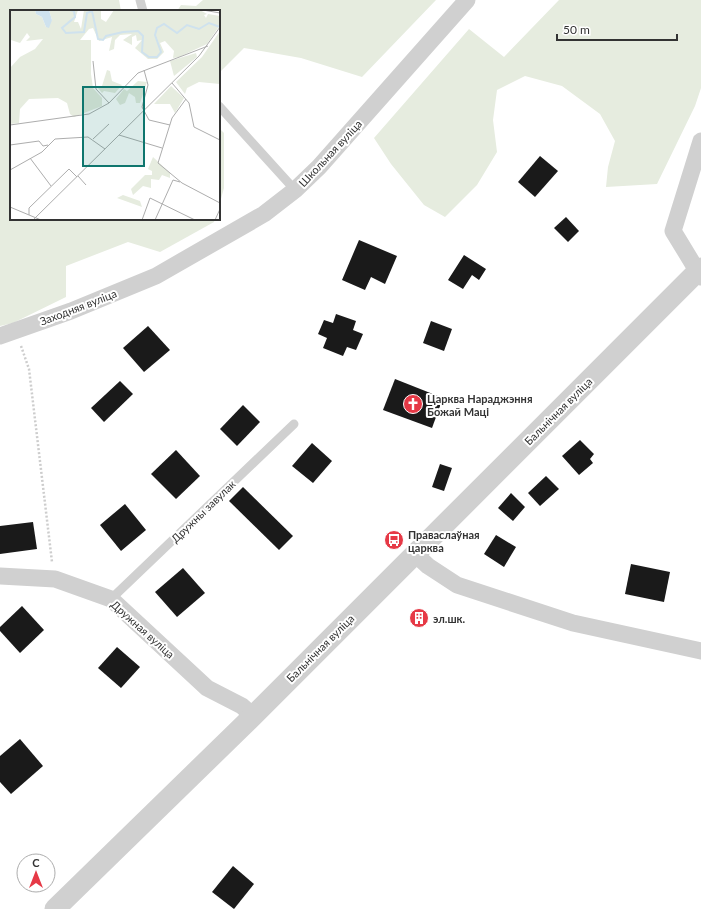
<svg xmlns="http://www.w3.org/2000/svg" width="701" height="909" font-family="Lato,sans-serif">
	<rect width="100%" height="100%" fill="#fff"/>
	<g fill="#e6ecdf">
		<polygon points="0,0 119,0 121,11 11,11 11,219 215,219 214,222 160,252 128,242 66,266 66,297 13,323 0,326"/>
		<polygon points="203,0 436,0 362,77 301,58 244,48 219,73 219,11 177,11 181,5 196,6"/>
		<polygon points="559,0 701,0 701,88 695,106 657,184 606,187 608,167 615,141 600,114 562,86 525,76 497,90 493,120 497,152 477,185 445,217 424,205 391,164 374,138 469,29 504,57"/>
		<polygon points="219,128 224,133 224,188 219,206"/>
	</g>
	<g fill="#1a1a1a">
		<polygon points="540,156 558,171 535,197 518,182"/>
		<polygon points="566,217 579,231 568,242 554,228"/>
		<polygon points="359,240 397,256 385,284 371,277 365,290 342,280"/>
		<polygon points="464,255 486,269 479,280 472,275 463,289 448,280"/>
		<polygon points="336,314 356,321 353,330 363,334 356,350 347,347 343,356 323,348 327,338 318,334 324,320 333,323"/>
		<polygon points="431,321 452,329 444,351 423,343"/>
		<polygon points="148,326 170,350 144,372 123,348"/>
		<polygon points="395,379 443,398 432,428 383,410"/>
		<polygon points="120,381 133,394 104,422 91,408"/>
		<polygon points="243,405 260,422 237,446 220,429"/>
		<polygon points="580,440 594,454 590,459 593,463 579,475 562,456"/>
		<polygon points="312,443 332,461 313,483 292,466"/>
		<polygon points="176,450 200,476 176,499 151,474"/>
		<polygon points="440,464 452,468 444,491 432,487"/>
		<polygon points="546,476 559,489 540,506 528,493"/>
		<polygon points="243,487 293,536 279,550 229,501"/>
		<polygon points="511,493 525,507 513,521 498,508"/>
		<polygon points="125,504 146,530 121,551 100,525"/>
		<polygon points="33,522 37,549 0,554 0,526"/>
		<polygon points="496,535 516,547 504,567 484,554"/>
		<polygon points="631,564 670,572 664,602 625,594"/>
		<polygon points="183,568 205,593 177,617 155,592"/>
		<polygon points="22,606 44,630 20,653 0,631 0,627"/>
		<polygon points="117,647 140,667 121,688 98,668"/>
		<polygon points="20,739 43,766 11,794 0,782 0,756"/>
		<polygon points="233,866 254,884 234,909 212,892"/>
	</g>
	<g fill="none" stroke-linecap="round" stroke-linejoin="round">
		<polyline stroke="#cdcdcd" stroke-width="2.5" stroke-dasharray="2 2" stroke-linecap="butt" points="21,346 29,369 52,562"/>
		<g stroke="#d0d0d0" stroke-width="9">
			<polyline points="140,0 143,11"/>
			<polyline points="219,106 295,190"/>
			<polyline points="111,599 294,424"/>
		</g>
		<g stroke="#d0d0d0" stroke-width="17">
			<polyline points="701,141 673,231 701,277"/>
			<polyline points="0,336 71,311 156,276 264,214 295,190 319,167 467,0"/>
			<polyline points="414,553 428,566 457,585 573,623 701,651"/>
			<polyline points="0,576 55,579 111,599 207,688 242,706 253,716"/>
		</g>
		<polyline stroke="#d0d0d0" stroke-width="21" points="55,909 253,716 701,268"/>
	</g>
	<defs>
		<symbol id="church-disc" viewBox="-11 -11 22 22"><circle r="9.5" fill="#e63946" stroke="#fff"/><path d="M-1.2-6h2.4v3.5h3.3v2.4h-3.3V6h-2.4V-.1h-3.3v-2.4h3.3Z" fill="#fff"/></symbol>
		<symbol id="bus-disc" viewBox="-11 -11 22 22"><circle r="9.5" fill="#e63946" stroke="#fff"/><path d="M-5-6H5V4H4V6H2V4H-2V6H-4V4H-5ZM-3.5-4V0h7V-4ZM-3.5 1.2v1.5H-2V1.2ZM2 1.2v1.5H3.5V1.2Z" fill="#fff"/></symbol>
		<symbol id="building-disc" viewBox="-11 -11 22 22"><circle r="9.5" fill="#e63946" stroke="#fff"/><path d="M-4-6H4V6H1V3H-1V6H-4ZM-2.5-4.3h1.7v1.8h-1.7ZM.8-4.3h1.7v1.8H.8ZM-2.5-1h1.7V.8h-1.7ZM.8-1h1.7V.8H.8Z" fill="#fff"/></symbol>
	</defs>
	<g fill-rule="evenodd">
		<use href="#church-disc" x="402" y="393" width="22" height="22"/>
		<use href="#bus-disc" x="383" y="529" width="22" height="22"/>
		<use href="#building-disc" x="408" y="607" width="22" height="22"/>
	</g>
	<g text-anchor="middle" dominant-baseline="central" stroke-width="4" stroke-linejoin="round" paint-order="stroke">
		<g font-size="11" fill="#333" stroke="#fff">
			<text transform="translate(330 153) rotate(-47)">Школьная вуліца</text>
			<text transform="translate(78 307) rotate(-21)">Заходняя вуліца</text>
			<text transform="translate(558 411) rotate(-45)">Бальнічная вуліца</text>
			<text transform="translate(203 511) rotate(-44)">Дружны завулак</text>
			<text transform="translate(143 629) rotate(42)">Дружная вуліца</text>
			<text transform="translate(320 648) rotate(-45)">Бальнічная вуліца</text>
		</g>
		<g font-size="11" font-weight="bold" fill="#333" stroke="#fff" text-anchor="start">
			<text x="427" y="398">Царква Нараджэння<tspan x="427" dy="13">Божай Маці</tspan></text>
			<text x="408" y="534">Праваслаўная<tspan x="408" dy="13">царква</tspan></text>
			<text x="433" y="618">эл.шк.</text>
		</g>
	</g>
	<g transform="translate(10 10)">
		<rect width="210" height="210" fill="#fff"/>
		<path d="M0 0H25L26 4 32 7 36 17 42 10 39 0H68L64 12H68L71 19 74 0H91V9L96 12 104 0H190L197 4 194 5 196 8 198 4 210 6V15L197 34 169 47 163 48 164 41 155 31 150 33 154 42 147 49H138L125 38 132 30 127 31 126 25 122 27V35L113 30 122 24 110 25 105 30 104 39 99 41 102 27 89 31 83 18 79 19 70 30H81V64L83 78 92 88V96L64 107 60 104 57 93 48 88 19 89 10 99 9 113 0 114V58L10 47 25 39 33 29 16 31 20 27 17 23 10 33 1 30ZM210 21V74L189 72 177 78 175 84 166 72 192 47ZM186 43 187 47 164 66 160 51ZM97 60 100 61 102 71 112 75 105 83 94 81 92 83 88 78 92 76ZM128 71 137 72 130 93H126L125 87 119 83 115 93 110 95 106 89 114 79 117 81ZM161 76 174 88 165 103 160 94H144ZM143 147 160 163V168L152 165 149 170 141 169V178L133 176 123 185 121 179 135 165H142V161L138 159ZM113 185 130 191 132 197 107 188Z" fill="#e6ecdf"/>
		<path d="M25 0H39L42 10 39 18 36 17 32 7 26 4Z" fill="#cfe2ee"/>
		<path fill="none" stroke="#cfe2ee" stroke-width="2" d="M60 0 64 1 65 7 52 18 56 23 74 22 77 3 82 1 88 29 93 30 96 26 113 22 128 21 133 26 132 42 139 47H147L151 42 145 25 147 18 154 14 167 23 177 15 189 19 199 13 210 17"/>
		<path fill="none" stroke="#adadad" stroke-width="1" d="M193 0 210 3M83 51 86 79 99 93M134 60 138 75 132 97 139 110 160 115M162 73 179 93 184 117 210 130M176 89 162 108 148 153 172 173 210 193M0 115 79 104 99 93 128 63 198 36M109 125 152 138M83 129 99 114M0 135 29 131 33 136 38 135M20 148 41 176M0 160 32 142 45 129 78 127 95 139M68 166 76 175M0 197 31 210M19 205V198L59 159 67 167M23 210 189 46 210 17M132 210 140 188 185 210M145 210 163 170 170 172M205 210 210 199"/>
		<path fill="#0f766e" fill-opacity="0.15" stroke="#0f766e" stroke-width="2" d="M73 77H134V156H73Z"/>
		<rect width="210" height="210" fill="none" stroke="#333" stroke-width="2"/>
	</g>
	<g transform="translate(36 873)"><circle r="19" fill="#ffffff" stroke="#adadad"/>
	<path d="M0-3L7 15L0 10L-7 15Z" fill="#e63946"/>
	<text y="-6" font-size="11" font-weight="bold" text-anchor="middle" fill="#333333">С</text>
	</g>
	<path d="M557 34v6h120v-6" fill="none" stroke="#333333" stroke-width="2"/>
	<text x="563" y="34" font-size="12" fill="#333333" stroke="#ffffff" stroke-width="3" paint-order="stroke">50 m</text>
</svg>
